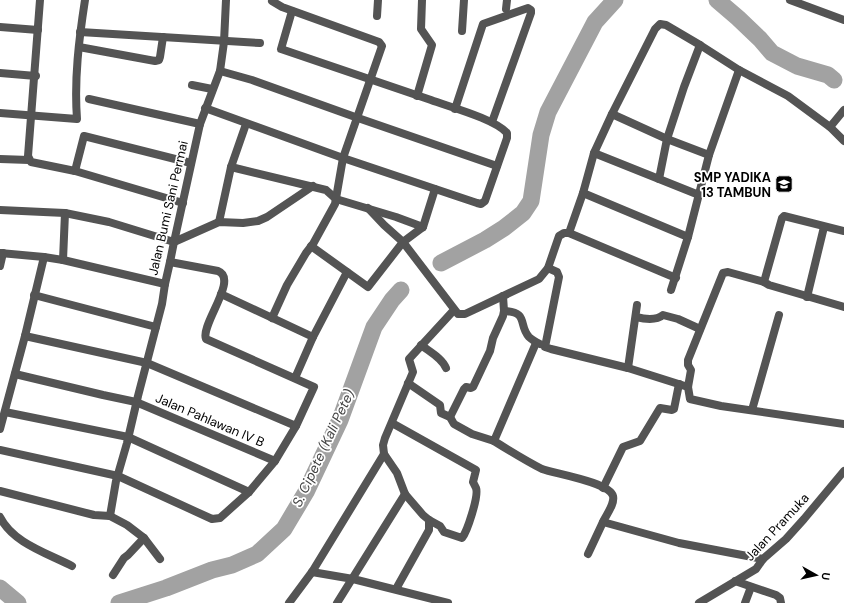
<svg xmlns="http://www.w3.org/2000/svg" width="844" height="603" font-family="'DM Sans',sans-serif">
	<rect width="100%" height="100%" fill="#fff"/>
	<g fill="none" stroke-linecap="round" stroke-linejoin="round">
		<g stroke="#a2a2a2" stroke-width="17">
			<polyline points="717,0 738,18 760,39 772,53 797,66 828,75 834,80"/>
			<polyline points="441,263 485,240 504,228 523,213 531,201 541,135 548,112 595,22 615,0"/>
			<polyline points="0,588 18,603"/>
			<polyline points="119,603 166,588 212,570 232,565 257,554 284,529 306,492 340,420 374,327 392,300 401,290"/>
		</g>
		<g stroke="#545454" stroke-width="8">
			<polyline points="40,0 28,156 31,162 75,171 183,203"/>
			<polyline points="790,0 844,20"/>
			<polyline points="506,9 507,0"/>
			<polyline points="377,16 378,0"/>
			<polyline points="0,27 38,30"/>
			<polyline points="462,31 464,0"/>
			<polyline points="80,32 260,43"/>
			<polyline points="79,47 155,61 159,60 160,57 163,37"/>
			<polyline points="220,71 252,80 358,118 497,166"/>
			<polyline points="0,73 36,76"/>
			<polyline points="192,85 212,89"/>
			<polyline points="417,96 432,45 421,29 422,0"/>
			<polyline points="89,99 200,124"/>
			<path d="M205 108 343 158 477 203 481 204 485 201 507 138V133C495 119 450 107 431 100 381 83 331 66 281 49L292 11"/>
			<polyline points="455,109 483,24 528,8 531,10 531,13 492,122"/>
			<path d="M0 113 77 119C74 79 79 39 85 0"/>
			<polyline points="612,114 667,139 709,155"/>
			<polyline points="830,127 844,110"/>
			<polyline points="594,153 699,195"/>
			<polyline points="0,159 29,160"/>
			<polyline points="231,167 326,190 336,199 396,217 423,227"/>
			<polyline points="75,171 84,136 191,163"/>
			<polyline points="659,179 667,139 684,87 700,45"/>
			<polyline points="583,193 688,237"/>
			<polyline points="368,208 384,225 403,242 458,314 465,314 539,279 548,268 559,236 564,233 569,233 676,278"/>
			<polyline points="0,210 65,213 109,222 174,242 219,222 243,223 258,221 267,217 313,186"/>
			<polyline points="219,222 231,167 246,124"/>
			<polyline points="844,231 784,216 782,218 764,282 769,285 844,307"/>
			<polyline points="569,233 583,193 594,153 612,114 655,29 660,24 666,25 700,45 739,70 788,96 830,127 844,141"/>
			<polyline points="311,246 368,287 403,242 423,227 435,189"/>
			<polyline points="0,253 44,257 63,260 165,284"/>
			<polyline points="63,260 65,213"/>
			<polyline points="0,266 3,253"/>
			<polyline points="548,268 557,272 559,277 545,347 551,349 628,368 688,387"/>
			<polyline points="764,282 728,272 723,273 688,360 688,365 691,370 688,387 690,399 721,406 844,424"/>
			<polyline points="671,290 688,237 709,155 739,70"/>
			<polyline points="221,294 313,337"/>
			<polyline points="34,295 156,327"/>
			<polyline points="807,297 824,227"/>
			<path d="M504 311C529 312 518 325 529 337 532 340 536 342 540 344"/>
			<path d="M636 317C644 319 656 321 663 315L678 319 700 329"/>
			<polyline points="272,318 287,285 306,253 313,244 335,204 343,158 382,46 379,42 282,7 272,1"/>
			<polyline points="25,336 147,363 296,426"/>
			<path d="M421 345C430 352 442 358 446 368"/>
			<polyline points="628,368 637,305"/>
			<polyline points="15,374 103,395 136,402 275,461"/>
			<polyline points="295,378 313,337 347,272"/>
			<polyline points="408,383 440,405 441,413 450,417 454,424 472,434 494,441 536,343"/>
			<polyline points="752,410 779,315"/>
			<polyline points="5,412 128,437 249,492"/>
			<polyline points="450,417 464,389 466,387 471,388 473,387 490,351 493,338 503,316 504,311 503,296"/>
			<path d="M392 423 476 470 473 482C474 484 475 486 476 488 479 496 467 532 462 538L444 532 440 526 429 520 423 515 405 494 397 473 384 454 383 445 385 438 413 372 409 359 454 310"/>
			<polyline points="0,429 25,336 44,257"/>
			<path d="M494 441C510 451 526 461 542 469 556 474 609 482 613 496 615 504 606 515 603 522L679 543 763 559"/>
			<path d="M0 450 118 476 212 519 220 518 249 492 275 461 296 426 314 387 206 339C200 325 239 279 218 271L170 262"/>
			<polyline points="603,488 623,447 640,441 660,408 672,410 674,409 679,384"/>
			<polyline points="0,491 94,515 110,516 127,525 144,538 160,559"/>
			<polyline points="110,516 116,481 127,443 138,396 162,304 165,284 170,262 174,242 200,124 220,71 224,42 226,0"/>
			<path d="M0 517C13 543 47 553 72 566"/>
			<polyline points="588,554 603,522"/>
			<polyline points="312,572 353,579 448,603"/>
			<polyline points="113,575 124,558 128,555 144,538"/>
			<polyline points="735,581 776,595 780,598 781,603"/>
			<polyline points="396,589 429,530 429,520"/>
			<polyline points="289,603 312,572 384,454"/>
			<polyline points="337,603 405,494"/>
			<polyline points="699,603 756,569 763,559 786,539 804,519 844,471"/>
			<polyline points="745,603 751,587"/>
		</g>
	</g>
	<defs>
		<symbol id="school-square" viewBox="-11 -11 22 22"><rect x="-9" y="-9" width="18" height="18" rx="4" fill="#000" stroke="#fff"/><path d="M0-5L7-2L0 1L-7-2ZM-4 1L0 2.5L4 1V4Q0 6-4 4Z" fill="#fff"/></symbol>
	</defs>
	<g fill-rule="evenodd">
		<use href="#school-square" x="774" y="174" width="20" height="20"/>
	</g>
	<g text-anchor="middle" dominant-baseline="central" stroke-width="3.5" stroke-linejoin="round" paint-order="stroke">
		<g font-size="13" font-weight="bold" fill="#000" stroke="#fff" text-anchor="end">
			<text x="771" y="177">SMP YADIKA<tspan x="771" dy="15">13 TAMBUN</tspan></text>
		</g>
		<g font-size="13" fill="#000" stroke="#fff">
			<text transform="translate(168 208) rotate(-77)">Jalan Bumi Sani Permai</text>
			<text transform="translate(210 420) rotate(23)">Jalan Pahlawan IV B</text>
			<text transform="translate(777 527) rotate(-47)">Jalan Pramuka</text>
		</g>
		<g font-size="14" font-style="italic" fill="#434343" stroke="#fff">
			<text transform="translate(323 448) rotate(-65)">S. Cipete (Kali Pete)</text>
		</g>
	</g>
	<g transform="translate(816 575) rotate(98)" stroke="#ffffff" stroke-width="3" paint-order="stroke">
	<path d="M0-3L7 15L0 10L-7 15Z" fill="#000000"/>
	<text y="-6" font-size="11" font-weight="bold" text-anchor="middle" fill="#000000">U</text>
	</g>
</svg>
